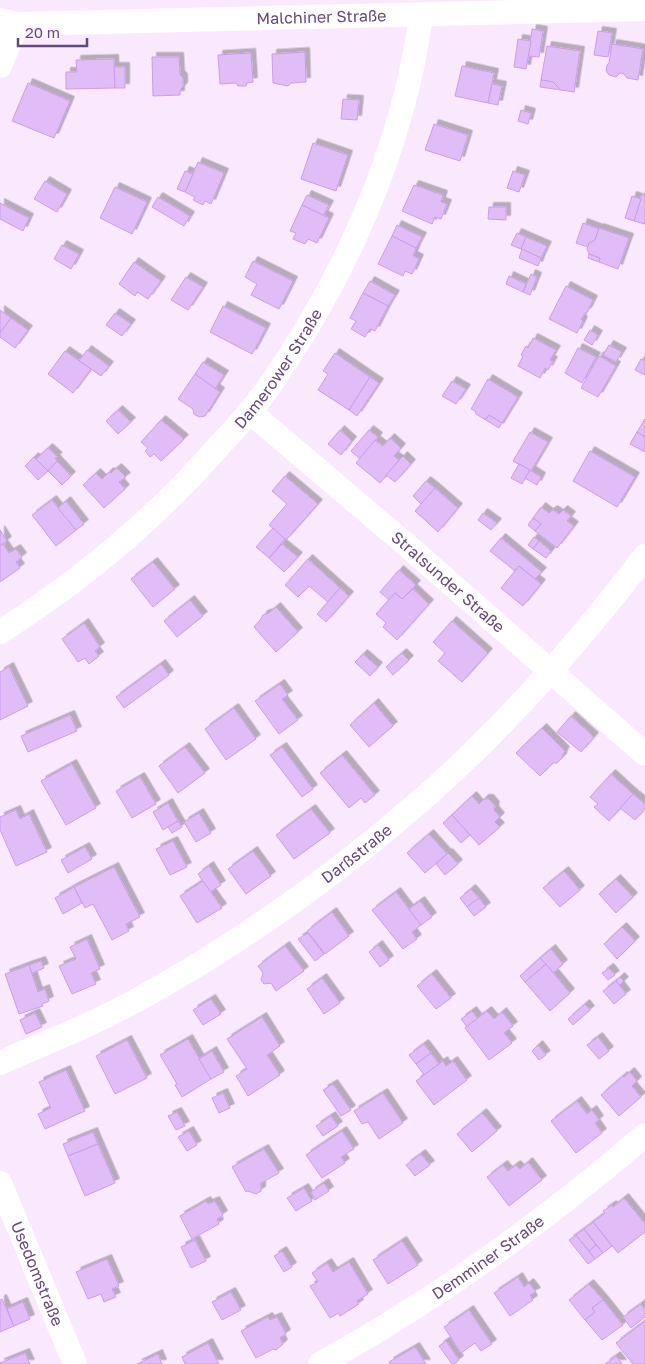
<svg xmlns="http://www.w3.org/2000/svg" width="645" height="1364" font-family="'Golos Text',sans-serif">
	<defs>
		<filter id="shadow"><feDropShadow dx="4.5" dy="-4.5" stdDeviation="0" flood-color="#0004"/></filter>
	</defs>
	<rect width="100%" height="100%" fill="#fae9fe"/>
	<g fill="#e0bdf7" stroke="#ca9ceb" filter="url(#shadow)">
		<polygon points="532,29 543,31 539,57 528,56"/>
		<polygon points="598,31 612,33 608,57 594,55"/>
		<polygon points="518,39 531,41 526,69 514,67"/>
		<polygon points="612,44 643,49 638,80 627,78 624,74 620,73 616,77 609,75 606,71 607,65 609,63"/>
		<polygon points="547,46 580,51 574,92 561,90 553,82 541,80"/>
		<polygon points="305,52 306,82 291,83 288,86 273,83 272,54"/>
		<polygon points="251,53 253,82 247,83 246,86 238,86 236,83 220,84 218,55"/>
		<polygon points="152,57 179,57 180,75 183,78 183,87 180,90 180,95 153,96"/>
		<polygon points="114,59 115,88 66,89 66,72 77,72 76,60"/>
		<polygon points="462,66 494,73 488,103 455,96"/>
		<polygon points="114,67 125,67 125,88 115,88"/>
		<polygon points="541,80 553,82 561,90 540,87"/>
		<polygon points="28,83 70,101 54,138 12,121"/>
		<polygon points="492,84 502,86 498,105 488,103"/>
		<polygon points="343,99 359,100 357,120 341,119"/>
		<polygon points="521,110 531,113 528,124 518,121"/>
		<polygon points="434,124 468,135 460,161 425,150"/>
		<polygon points="313,143 348,155 336,191 301,179"/>
		<polygon points="198,162 224,173 211,204 205,201 203,205 193,200 195,197 185,192"/>
		<polygon points="185,171 193,174 185,192 177,189"/>
		<polygon points="513,171 525,175 519,192 507,188"/>
		<polygon points="45,181 67,194 57,212 34,199"/>
		<polygon points="414,185 443,195 441,202 447,204 441,219 435,217 432,224 402,211"/>
		<polygon points="115,187 147,202 132,234 100,218"/>
		<polygon points="642,194 645,195 645,224 634,221"/>
		<polygon points="307,195 329,205 323,216 302,205"/>
		<polygon points="632,196 641,199 634,221 625,218"/>
		<polygon points="158,197 190,216 184,226 152,207"/>
		<polygon points="0,203 29,218 23,231 0,219"/>
		<polygon points="302,205 329,218 317,243 308,239 305,244 293,239 296,233 290,231"/>
		<polygon points="489,207 506,207 506,220 488,219"/>
		<polygon points="583,223 599,229 595,240 589,243 588,247 576,243"/>
		<polygon points="397,225 422,237 416,248 392,236"/>
		<polygon points="599,228 629,238 618,269 599,262 600,258 589,254 587,249 589,243 595,240"/>
		<polygon points="517,233 526,237 521,249 511,245"/>
		<polygon points="392,236 416,248 413,256 419,259 412,274 405,271 403,276 378,264"/>
		<polygon points="526,237 547,246 541,258 521,249"/>
		<polygon points="62,245 79,254 71,269 54,259"/>
		<polygon points="522,249 541,258 538,266 519,258"/>
		<polygon points="589,254 600,258 599,262 588,258"/>
		<polygon points="253,261 293,281 279,309 251,295 257,284 245,277"/>
		<polygon points="134,262 161,281 148,299 137,292 135,296 119,284"/>
		<polygon points="531,274 537,277 530,295 523,292"/>
		<polygon points="509,276 526,284 523,292 506,284"/>
		<polygon points="186,277 203,287 188,310 171,300"/>
		<polygon points="370,281 395,295 388,306 363,293"/>
		<polygon points="566,286 593,300 587,312 585,313 581,319 583,321 577,333 549,319"/>
		<polygon points="363,293 388,306 375,331 370,329 365,337 351,329 356,321 350,318"/>
		<polygon points="223,306 266,328 252,354 210,332"/>
		<polygon points="0,310 11,318 0,333"/>
		<polygon points="115,313 131,324 122,336 106,325"/>
		<polygon points="11,318 28,330 15,348 0,337 0,333"/>
		<polygon points="590,330 598,335 592,345 584,340"/>
		<polygon points="533,338 556,350 550,360 553,361 548,370 545,368 540,378 518,366 523,356 521,355 526,346 528,348"/>
		<polygon points="609,345 622,352 616,362 603,355"/>
		<polygon points="578,348 596,357 582,383 565,373"/>
		<polygon points="87,350 109,366 101,376 79,361"/>
		<polygon points="65,351 91,369 73,393 48,374"/>
		<polygon points="335,353 370,377 349,410 318,390 328,374 323,371"/>
		<polygon points="599,356 616,366 598,397 581,388"/>
		<polygon points="641,359 645,361 645,375 635,370"/>
		<polygon points="203,362 224,375 215,389 195,374"/>
		<polygon points="195,374 220,392 205,416 199,417 194,414 193,409 178,399"/>
		<polygon points="370,377 379,383 357,416 349,410"/>
		<polygon points="488,379 518,397 502,423 489,415 487,418 484,419 476,414 475,411 471,409"/>
		<polygon points="452,381 466,389 456,404 442,396"/>
		<polygon points="118,410 131,422 118,434 106,421"/>
		<polygon points="489,415 502,423 499,428 484,419 487,418"/>
		<polygon points="645,419 645,437 637,432"/>
		<polygon points="161,420 184,439 161,461 154,454 150,457 145,451 148,448 141,442"/>
		<polygon points="340,430 352,441 341,455 328,444"/>
		<polygon points="369,430 378,437 360,459 351,451"/>
		<polygon points="530,432 548,442 531,471 513,461"/>
		<polygon points="637,432 645,437 645,452 630,444"/>
		<polygon points="390,438 401,448 394,456 399,460 380,483 356,463 375,440 383,446"/>
		<polygon points="48,448 58,457 55,458 57,461 48,471 36,459"/>
		<polygon points="590,451 635,477 617,507 573,481"/>
		<polygon points="403,456 411,464 395,482 386,475"/>
		<polygon points="34,457 48,471 38,480 25,466"/>
		<polygon points="57,461 71,476 62,485 48,471"/>
		<polygon points="519,464 530,470 522,484 511,478"/>
		<polygon points="117,468 126,477 119,482 125,489 104,508 83,485 96,473 102,479 109,472 111,473"/>
		<polygon points="530,470 541,477 537,485 525,478"/>
		<polygon points="285,476 318,504 286,540 269,525 287,504 272,491"/>
		<polygon points="426,481 435,488 421,504 413,496"/>
		<polygon points="435,488 458,508 438,532 415,511"/>
		<polygon points="52,500 76,530 56,546 32,515"/>
		<polygon points="66,501 84,524 76,530 58,508"/>
		<polygon points="541,507 549,513 553,510 559,514 563,510 571,516 567,521 574,526 557,548 535,531 541,524 533,518"/>
		<polygon points="483,513 497,523 491,530 478,520"/>
		<polygon points="533,518 541,524 535,531 528,525"/>
		<polygon points="273,528 285,539 269,558 256,547"/>
		<polygon points="0,530 7,541 0,546"/>
		<polygon points="534,537 539,541 533,549 528,545"/>
		<polygon points="501,538 542,572 535,579 519,566 515,571 490,551"/>
		<polygon points="539,541 551,551 546,558 533,549"/>
		<polygon points="3,544 9,553 16,549 22,557 16,562 20,568 0,582 0,546"/>
		<polygon points="282,544 298,557 284,572 269,558"/>
		<polygon points="308,559 340,588 328,602 309,586 298,597 285,585"/>
		<polygon points="153,562 175,589 153,607 131,579"/>
		<polygon points="519,566 541,584 523,606 501,588"/>
		<polygon points="399,570 416,585 402,599 395,593 389,600 380,592"/>
		<polygon points="340,588 349,596 326,622 317,614"/>
		<polygon points="413,589 429,604 397,640 383,627 386,623 376,614 395,593 402,599"/>
		<polygon points="190,600 203,616 177,637 164,621"/>
		<polygon points="276,607 298,632 276,652 254,627 260,620 263,615 269,613"/>
		<polygon points="452,621 488,653 462,682 438,661 445,653 433,642"/>
		<polygon points="84,623 100,647 95,651 99,656 89,664 85,658 78,662 62,639"/>
		<polygon points="402,653 409,660 393,675 386,667"/>
		<polygon points="363,654 378,667 370,676 355,662"/>
		<polygon points="161,664 169,675 124,708 116,697"/>
		<polygon points="9,667 28,706 0,720 0,672"/>
		<polygon points="280,684 288,695 282,699 298,720 279,734 255,701"/>
		<polygon points="374,703 393,726 369,747 350,725"/>
		<polygon points="234,708 256,739 226,760 205,729"/>
		<polygon points="70,715 77,731 28,752 21,736"/>
		<polygon points="571,716 594,737 581,752 557,732"/>
		<polygon points="542,728 565,751 563,754 562,758 557,763 553,763 540,776 516,753"/>
		<polygon points="185,747 205,773 178,793 159,766"/>
		<polygon points="282,747 313,789 302,797 270,755"/>
		<polygon points="342,755 375,795 365,803 361,798 349,808 320,773"/>
		<polygon points="72,764 96,808 66,825 41,781"/>
		<polygon points="611,774 633,794 609,821 594,807 598,804 590,797"/>
		<polygon points="140,777 156,804 132,818 116,791"/>
		<polygon points="633,794 645,804 645,809 635,820 620,808"/>
		<polygon points="472,796 479,804 484,799 489,799 495,806 494,810 500,817 495,822 500,827 479,845 452,815"/>
		<polygon points="168,803 178,821 163,830 153,812"/>
		<polygon points="311,809 330,833 294,859 276,835"/>
		<polygon points="16,810 20,819 29,814 47,852 16,866 0,830 0,817"/>
		<polygon points="199,813 211,833 196,842 184,822"/>
		<polygon points="452,815 470,835 461,843 443,823"/>
		<polygon points="178,821 182,827 172,833 168,827"/>
		<polygon points="429,834 447,854 425,873 407,853"/>
		<polygon points="173,841 187,867 170,875 156,849"/>
		<polygon points="85,847 92,859 68,873 61,860"/>
		<polygon points="253,851 271,876 246,894 228,869"/>
		<polygon points="448,853 458,864 445,875 436,864"/>
		<polygon points="209,866 221,885 210,892 198,874"/>
		<polygon points="114,867 140,917 126,924 129,931 112,940 93,904 85,908 74,887"/>
		<polygon points="564,871 580,890 560,907 543,888"/>
		<polygon points="616,879 633,897 616,913 599,894"/>
		<polygon points="203,881 222,908 197,923 180,896"/>
		<polygon points="74,887 82,903 63,914 55,898"/>
		<polygon points="471,889 479,898 467,907 460,898"/>
		<polygon points="396,892 421,925 412,932 417,939 403,949 372,910"/>
		<polygon points="479,898 486,907 474,916 467,907"/>
		<polygon points="420,901 432,917 421,925 409,909"/>
		<polygon points="332,912 349,936 325,954 307,931"/>
		<polygon points="622,927 635,941 617,959 604,944"/>
		<polygon points="308,933 324,954 315,961 298,939"/>
		<polygon points="87,939 100,969 91,973 96,984 72,994 59,966 76,959 70,947"/>
		<polygon points="378,945 389,960 380,967 369,952"/>
		<polygon points="285,946 304,971 276,991 271,983 264,984 261,980 263,973 258,966"/>
		<polygon points="551,949 563,964 553,973 540,958"/>
		<polygon points="540,958 546,964 525,982 520,976"/>
		<polygon points="41,961 44,968 32,973 29,965"/>
		<polygon points="546,964 570,993 550,1011 525,982"/>
		<polygon points="29,965 38,992 45,989 49,1001 42,1004 43,1006 19,1014 5,974"/>
		<polygon points="609,968 615,975 608,980 602,973"/>
		<polygon points="432,974 451,998 436,1009 417,986"/>
		<polygon points="620,977 624,981 619,986 616,981"/>
		<polygon points="322,978 340,1003 324,1014 307,989"/>
		<polygon points="616,981 626,994 614,1004 603,991"/>
		<polygon points="211,999 221,1014 203,1025 193,1010"/>
		<polygon points="585,1004 590,1010 573,1025 568,1019"/>
		<polygon points="472,1011 478,1019 467,1027 461,1019"/>
		<polygon points="487,1011 494,1019 502,1012 513,1026 504,1033 512,1043 489,1060 465,1028"/>
		<polygon points="35,1013 42,1027 26,1034 20,1020"/>
		<polygon points="262,1017 280,1046 267,1055 280,1075 248,1096 236,1076 247,1069 227,1039"/>
		<polygon points="598,1037 609,1051 599,1059 587,1045"/>
		<polygon points="188,1039 211,1079 182,1097 175,1085 177,1084 160,1055"/>
		<polygon points="127,1040 147,1078 115,1094 96,1056"/>
		<polygon points="424,1044 431,1053 416,1064 409,1055"/>
		<polygon points="538,1045 546,1055 539,1060 532,1051"/>
		<polygon points="212,1051 224,1072 211,1079 199,1059"/>
		<polygon points="431,1053 439,1064 424,1075 416,1064"/>
		<polygon points="443,1061 446,1066 453,1061 467,1080 434,1105 416,1081"/>
		<polygon points="66,1070 85,1111 45,1129 38,1114 51,1108 39,1082"/>
		<polygon points="630,1072 637,1081 632,1086 641,1097 619,1116 601,1095 623,1076 624,1077"/>
		<polygon points="333,1084 351,1110 341,1116 323,1090"/>
		<polygon points="223,1093 230,1108 219,1113 212,1098"/>
		<polygon points="383,1093 403,1123 379,1139 368,1122 362,1124 354,1111"/>
		<polygon points="577,1101 587,1114 592,1110 599,1120 595,1123 602,1133 576,1153 551,1121"/>
		<polygon points="177,1112 185,1126 176,1130 168,1116"/>
		<polygon points="482,1113 497,1131 472,1152 457,1134"/>
		<polygon points="331,1116 338,1126 323,1136 316,1126"/>
		<polygon points="189,1131 197,1145 187,1151 178,1137"/>
		<polygon points="342,1131 354,1149 341,1157 345,1163 322,1178 306,1155"/>
		<polygon points="93,1132 98,1144 68,1156 63,1144"/>
		<polygon points="98,1144 115,1183 85,1196 68,1156"/>
		<polygon points="264,1149 279,1173 261,1183 261,1191 256,1194 248,1191 246,1192 232,1167"/>
		<polygon points="421,1154 430,1165 415,1176 406,1165"/>
		<polygon points="528,1162 542,1180 509,1206 487,1177 503,1165 508,1171 516,1165 520,1169"/>
		<polygon points="324,1183 329,1191 315,1200 311,1192"/>
		<polygon points="304,1188 312,1201 296,1211 287,1198"/>
		<polygon points="624,1198 645,1224 645,1232 618,1253 593,1222 605,1213 603,1211 612,1205 613,1207"/>
		<polygon points="206,1201 208,1204 215,1201 223,1215 217,1219 219,1224 192,1239 180,1216"/>
		<polygon points="593,1222 612,1246 603,1253 584,1229"/>
		<polygon points="584,1229 596,1245 589,1251 576,1235"/>
		<polygon points="576,1235 595,1259 588,1264 569,1240"/>
		<polygon points="195,1240 206,1261 191,1268 181,1247"/>
		<polygon points="402,1241 418,1265 388,1284 373,1260"/>
		<polygon points="596,1245 603,1253 595,1259 589,1251"/>
		<polygon points="282,1251 292,1267 284,1272 274,1256"/>
		<polygon points="107,1259 119,1286 112,1289 116,1297 104,1302 101,1294 88,1299 76,1272"/>
		<polygon points="349,1262 368,1294 357,1301 359,1304 340,1316 338,1313 330,1318 310,1286 318,1282 312,1273 327,1263 333,1272"/>
		<polygon points="518,1277 524,1287 529,1283 536,1292 530,1295 533,1300 510,1316 494,1293"/>
		<polygon points="589,1284 603,1300 592,1308 595,1312 585,1320 569,1300"/>
		<polygon points="231,1292 241,1310 222,1320 212,1302"/>
		<polygon points="2,1299 14,1326 0,1332 0,1300"/>
		<polygon points="603,1300 623,1325 602,1340 585,1320 595,1312 592,1308"/>
		<polygon points="23,1302 30,1319 14,1326 7,1309"/>
		<polygon points="641,1304 645,1309 645,1317 631,1328 623,1317"/>
		<polygon points="469,1310 492,1344 481,1351 475,1343 461,1353 444,1327"/>
		<polygon points="268,1317 270,1320 277,1317 286,1334 280,1338 283,1344 276,1350 273,1349 256,1358 241,1331"/>
		<polygon points="645,1321 645,1364 633,1364 616,1343"/>
		<polygon points="446,1341 459,1360 454,1364 452,1364 439,1346"/>
		<polygon points="208,1343 219,1364 185,1364 182,1357"/>
		<polygon points="415,1347 426,1364 390,1364 389,1362"/>
		<polygon points="25,1353 30,1364 0,1364 0,1363"/>
		<polygon points="158,1354 162,1364 137,1364"/>
		<polygon points="616,1356 622,1364 605,1364"/>
	</g>
	<g fill="none" stroke-linecap="round" stroke-linejoin="round">
		<g stroke="#fff" stroke-width="24">
			<path id="s1" d="M0 20 17 24 645 9"/>
			<polyline points="0,66 17,24"/>
			<path id="s2" d="M250 412 410 548 645 754"/>
			<path id="s3" d="M0 632C82 580 154 520 218 447 235 429 251 411 266 391 344 280 403 150 421 15"/>
			<path id="s4" d="M0 1063C42 1044 85 1028 126 1006 232 949 335 876 426 796 507 725 579 642 645 556"/>
			<path id="s5" d="M0 1183 75 1364"/>
			<path id="s6" d="M320 1364C436 1300 545 1221 645 1135"/>
		</g>
	</g>
	<g text-anchor="middle" dominant-baseline="central" stroke-width="4" stroke-linejoin="round" paint-order="stroke">
		<g font-size="16" fill="#66497c" stroke="#fcf1ff">
			<text stroke="none"><textPath href="#s1" startOffset="322">Malchiner Straße</textPath></text>
			<text stroke="none"><textPath href="#s3" startOffset="386">Damerower Straße</textPath></text>
			<text stroke="none"><textPath href="#s2" startOffset="261">Stralsunder Straße</textPath></text>
			<text stroke="none"><textPath href="#s4" startOffset="415">Darßstraße</textPath></text>
			<text stroke="none"><textPath href="#s6" startOffset="199">Demminer Straße</textPath></text>
			<text stroke="none"><textPath href="#s5" startOffset="98">Usedomstraße</textPath></text>
		</g>
	</g>
	<path d="M18 38v8h69v-8" fill="none" stroke="#66497c" stroke-width="2.5"/>
	<text x="25" y="38" font-size="15" fill="#66497c" stroke="#fcf1ff" stroke-width="4" paint-order="stroke">20 m</text>
</svg>
